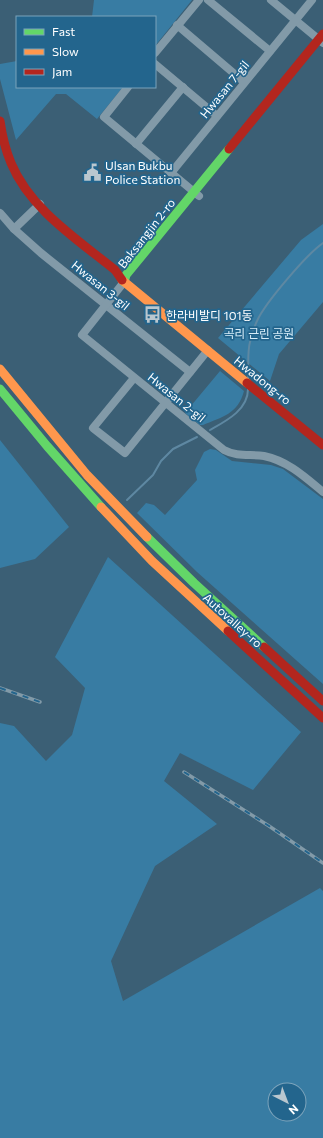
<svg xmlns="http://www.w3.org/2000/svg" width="323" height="1138" font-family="Commissioner,'Noto Sans KR',sans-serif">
	<rect width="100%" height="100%" fill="#3b5f75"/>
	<g fill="#387ca3" fill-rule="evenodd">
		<polygon points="94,0 192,0 155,46 155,17 92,17"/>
		<polygon points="17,61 17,87 123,87 97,119 66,94 56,94 16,140 0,79 0,64"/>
		<polygon points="323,224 323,302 279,354 270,381 218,338 301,240"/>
		<path d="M220 371 244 391C238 414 222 417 203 425H200L185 413Z"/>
		<polygon points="0,440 69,527 35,559 0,568"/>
		<polygon points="210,449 216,450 232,461 271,465 283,469 323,499 323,684 197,572 137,513 146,503 154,505 165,515 197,480 195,470 204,452"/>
		<path d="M108 557 301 732 253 790 180 753 164 781 217 824 155 866 111 961 123 1001 320 888 323 891V1138H0V723L14 726 46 761 72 735 85 688 55 657ZM275 1090H299V1114H275Z"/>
	</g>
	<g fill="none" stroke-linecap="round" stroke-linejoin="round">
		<g stroke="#5e88a2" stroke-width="2">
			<path d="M248 379C249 367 247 353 250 342 252 335 254 327 257 321 265 303 307 254 323 243"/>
			<path d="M210 430C226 421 248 410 248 389"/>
			<polyline points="127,500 153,475 161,461 173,449 197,437"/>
		</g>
		<g stroke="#829aa8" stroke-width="8">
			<polyline points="208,0 270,51"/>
			<polyline points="271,0 323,43"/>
			<polyline points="177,25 244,82"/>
			<polyline points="155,53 199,0"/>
			<polyline points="155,64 217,116"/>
			<polyline points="128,87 104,117 199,196"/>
			<polyline points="136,144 183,87"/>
			<polyline points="171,173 312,0"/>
			<polyline points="0,213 14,229 41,253 190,372"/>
			<polyline points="14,229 40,204"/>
			<path d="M124 282 82 335 224 450C237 457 250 454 264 456 288 461 305 477 323 492"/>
			<polyline points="134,378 93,428 125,453 208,350"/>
		</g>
		<g stroke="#63d668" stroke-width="9">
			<polyline points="124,282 126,275 229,149"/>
			<polyline points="0,389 47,446 101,507"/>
			<polyline points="147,537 194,583 264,647"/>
		</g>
		<g stroke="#ff974d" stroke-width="9">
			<polyline points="122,280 247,383"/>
			<polyline points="0,369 87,475 147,537"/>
			<polyline points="101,507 152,561 228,631"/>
		</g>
		<g stroke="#b3261e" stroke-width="9">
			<path d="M0 121C2 135 5 149 11 163 30 209 77 239 115 270L122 280"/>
			<polyline points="229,149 323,34"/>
			<polyline points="247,383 323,445"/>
			<polyline points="228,631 323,718"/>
			<polyline points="264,647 323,701"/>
		</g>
		<defs>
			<g id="rail">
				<polyline points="0,688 40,702"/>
				<polyline points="184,772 269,826 323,863"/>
			</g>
		</defs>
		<use href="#rail" stroke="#829aa8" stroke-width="3.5"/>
		<use href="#rail" stroke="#23658d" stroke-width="2" stroke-dasharray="6" stroke-linecap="butt"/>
	</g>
	<defs>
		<symbol id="civic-bare" viewBox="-9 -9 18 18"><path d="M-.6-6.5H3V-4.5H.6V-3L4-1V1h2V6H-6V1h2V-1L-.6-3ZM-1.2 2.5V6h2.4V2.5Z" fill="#bac7cf" stroke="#23658d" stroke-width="2.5" paint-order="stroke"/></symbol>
		<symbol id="bus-bare" viewBox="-9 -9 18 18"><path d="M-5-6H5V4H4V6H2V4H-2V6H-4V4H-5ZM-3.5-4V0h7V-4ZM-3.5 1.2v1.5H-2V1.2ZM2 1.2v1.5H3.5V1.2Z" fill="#bac7cf" stroke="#23658d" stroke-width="2.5" paint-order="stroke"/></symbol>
	</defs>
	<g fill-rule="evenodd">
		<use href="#civic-bare" x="80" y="160" width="25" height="25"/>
		<use href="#bus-bare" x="140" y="302" width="25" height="25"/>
	</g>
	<g text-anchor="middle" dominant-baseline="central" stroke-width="3.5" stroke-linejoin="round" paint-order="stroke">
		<g font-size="12" fill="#fff" stroke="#23658d">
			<text transform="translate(224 89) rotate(-51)">Hwasan 7-gil</text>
			<text transform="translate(146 233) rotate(-52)">Baksangjin 2-ro</text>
			<text transform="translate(101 285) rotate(39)">Hwasan 3-gil</text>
			<text transform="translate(263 380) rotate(39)">Hwadong-ro</text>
			<text transform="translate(177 397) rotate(39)">Hwasan 2-gil</text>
			<text transform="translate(233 620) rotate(42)">Autovalley-ro</text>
		</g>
		<g font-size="12" fill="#fff" stroke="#23658d" text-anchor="start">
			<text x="105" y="165">Ulsan Bukbu<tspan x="105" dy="14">Police Station</tspan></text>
			<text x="166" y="315">한라비발디 101동</text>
		</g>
		<g font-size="12" fill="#d6ecf8" stroke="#23658d">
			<text x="259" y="333">곡리 근린 공원</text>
		</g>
	</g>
	<rect x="16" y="16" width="140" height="72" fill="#23658d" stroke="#7ba3bb"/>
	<rect x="24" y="29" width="20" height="6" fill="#63d668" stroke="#7ba3bb"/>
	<text x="52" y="36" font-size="12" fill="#ffffff">Fast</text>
	<rect x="24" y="49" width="20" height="6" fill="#ff974d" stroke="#7ba3bb"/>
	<text x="52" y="56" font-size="12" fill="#ffffff">Slow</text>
	<rect x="24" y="69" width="20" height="6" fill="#b3261e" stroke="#7ba3bb"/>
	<text x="52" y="76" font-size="12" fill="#ffffff">Jam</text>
	<g transform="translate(287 1102) rotate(138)"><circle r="19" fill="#23658d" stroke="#7ba3bb"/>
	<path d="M0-3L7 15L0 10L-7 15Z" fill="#bac7cf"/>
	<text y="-6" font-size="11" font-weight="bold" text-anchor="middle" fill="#ffffff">N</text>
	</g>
</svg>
